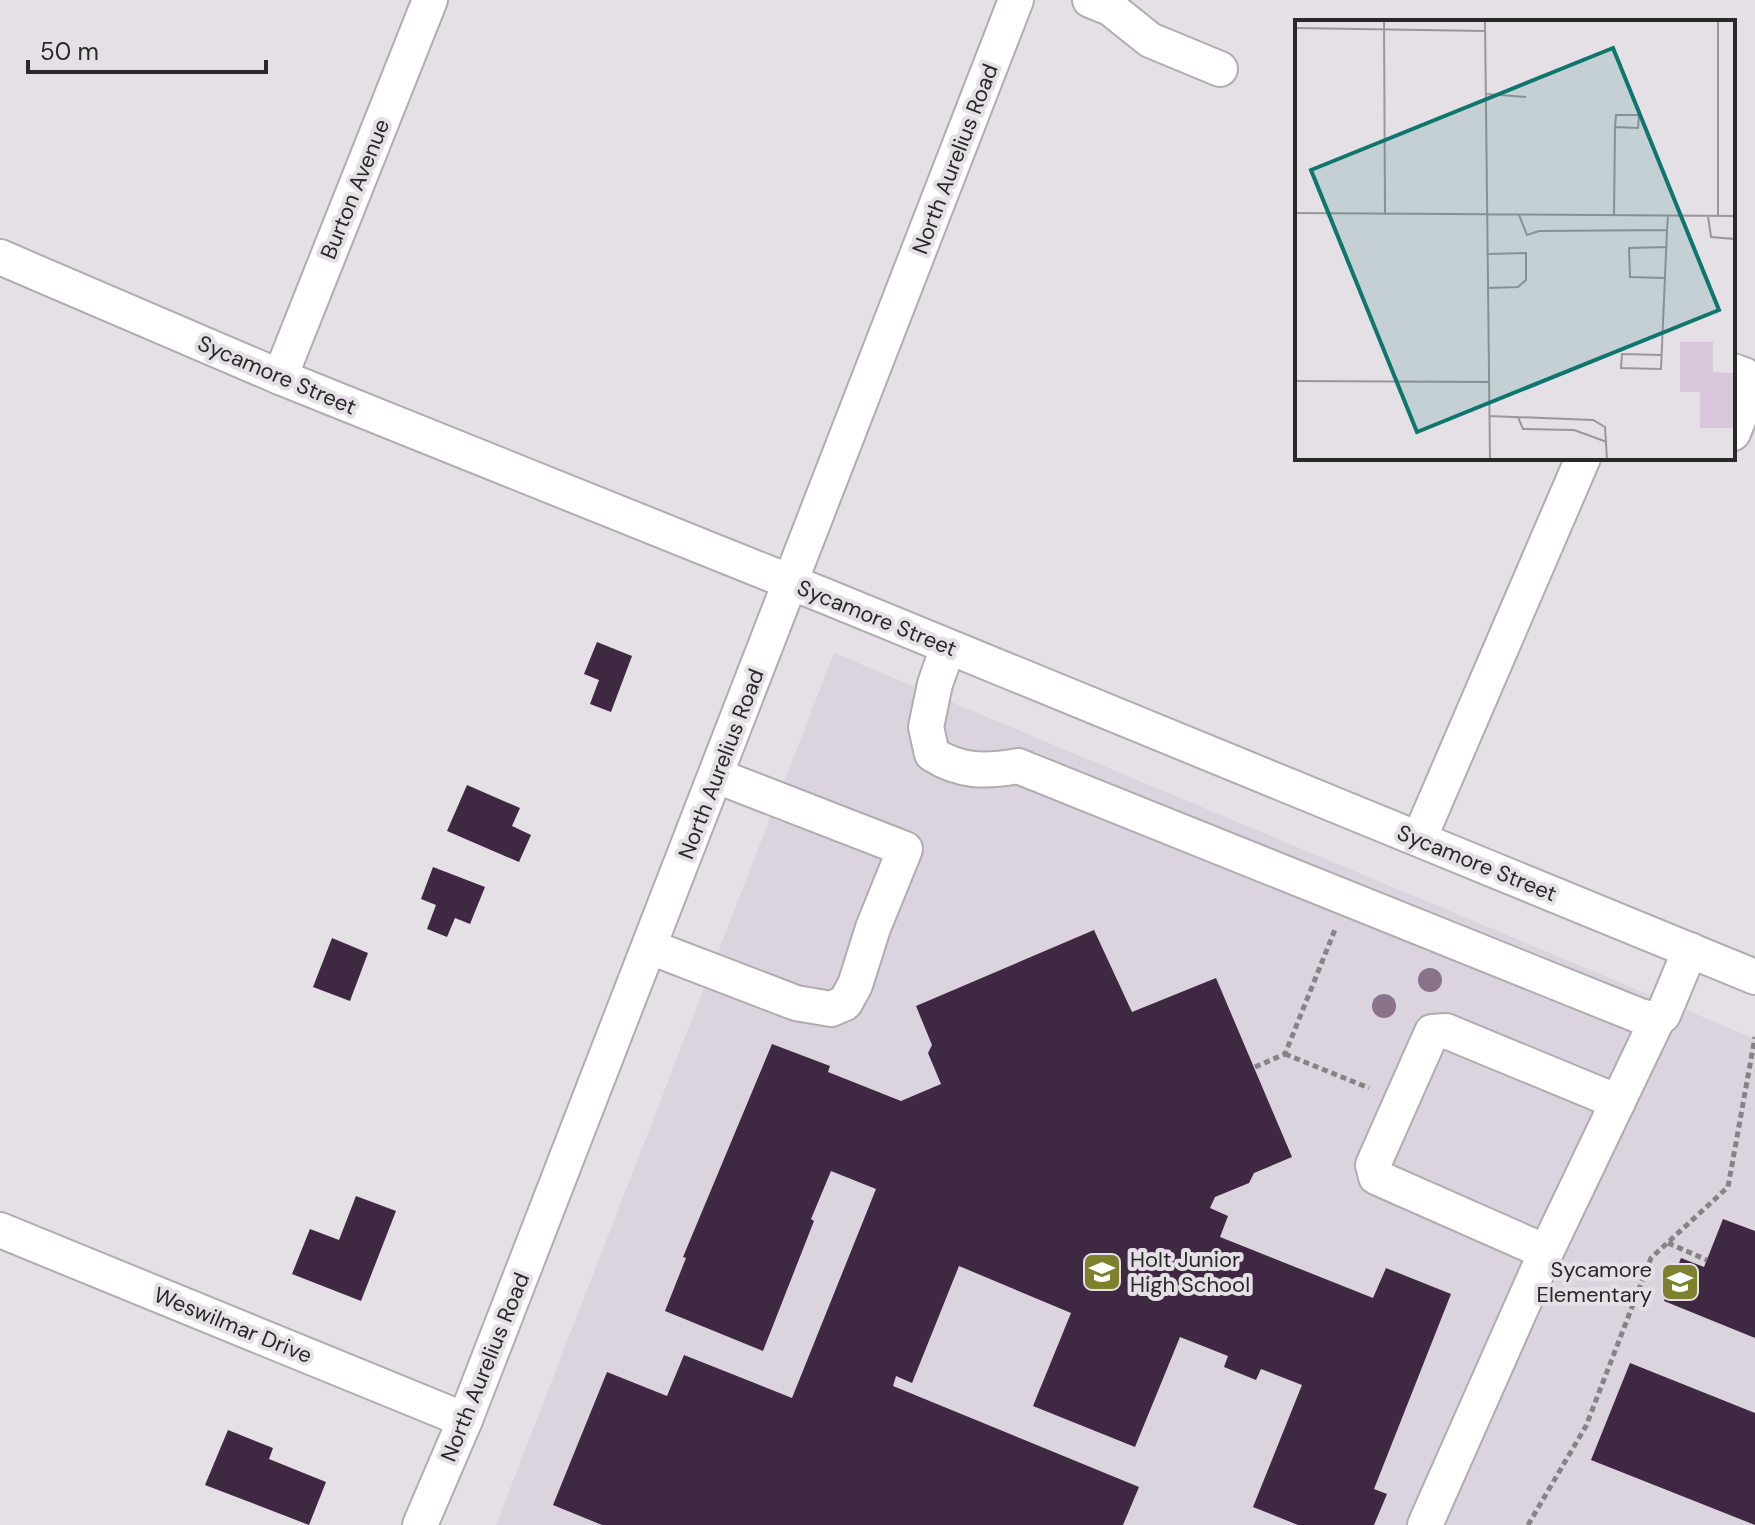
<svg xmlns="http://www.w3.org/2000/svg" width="1755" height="1525" font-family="'DM Sans',sans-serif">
	<rect width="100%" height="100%" fill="#e4e0e5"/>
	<polygon fill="#dbd3dd" points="834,653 1755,1039 1755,1525 496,1525"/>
	<g fill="#3f2942">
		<polygon points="597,642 632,656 611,712 590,704 599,680 584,674"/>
		<polygon points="467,785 520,808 512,826 531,835 519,862 447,831"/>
		<polygon points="433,867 485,887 470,924 455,918 447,937 427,929 436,905 421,899"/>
		<polygon points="1094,930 1132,1012 1216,978 1292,1157 1254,1173 1249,1183 1215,1197 1210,1208 1228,1216 1220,1237 1373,1298 1386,1268 1451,1294 1374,1489 1387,1494 1374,1525 1298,1525 1253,1507 1302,1385 1261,1369 1256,1380 1224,1367 1228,1356 1180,1337 1135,1447 1033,1406 1071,1313 959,1266 912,1383 896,1376 893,1386 1139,1487 1123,1525 602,1525 553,1505 607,1372 667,1396 684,1355 792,1398 876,1189 831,1171 811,1219 814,1221 763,1351 665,1311 686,1258 683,1257 772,1044 830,1066 828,1072 901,1101 941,1084 928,1053 932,1045 916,1006"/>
		<polygon points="332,938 368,953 350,1001 313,987"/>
		<polygon points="356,1196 396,1211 361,1301 292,1274 310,1229 339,1240"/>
		<polygon points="1723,1219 1755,1231 1755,1338 1664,1301 1681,1258 1704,1267"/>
		<polygon points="1630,1363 1755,1413 1755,1525 1591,1460"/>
		<polygon points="228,1430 273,1448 269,1459 326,1482 309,1525 205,1485"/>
	</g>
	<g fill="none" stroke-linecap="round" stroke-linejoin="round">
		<defs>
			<g id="minor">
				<polyline points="1090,0 1110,8 1150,40 1220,69"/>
				<polyline points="0,257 280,377 830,598 1755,977"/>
				<polyline points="1733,371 1744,375 1751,388 1733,433"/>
				<polyline points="280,377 430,0"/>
				<path d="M948 647 935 684 926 727 932 754C960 772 986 772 1018 766L1640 1016 1657 1020 1663 1015 1690 950"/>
				<polyline points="1419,839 1583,458"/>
				<polyline points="650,947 796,1003 831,1009 845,1003 855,985 873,928 905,849 717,776"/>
				<polyline points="0,1230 465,1420"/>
				<polyline points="1546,1252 1376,1177 1373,1165 1432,1032 1446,1031 1618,1102"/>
				<polyline points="420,1525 465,1420 1016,0"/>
				<polyline points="1425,1525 1546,1252 1657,1020"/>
			</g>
		</defs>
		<use href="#minor" stroke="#b0acb1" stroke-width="38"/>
		<g stroke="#858386" stroke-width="5" stroke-dasharray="6 4" stroke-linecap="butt">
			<polyline points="1285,1054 1369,1088"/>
			<polyline points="1255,1067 1285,1054 1336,927"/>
			<polyline points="1668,1243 1707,1260"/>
			<polyline points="1528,1525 1586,1426 1651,1258 1728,1187 1755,1037"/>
		</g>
		<use href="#minor" stroke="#fff" stroke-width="34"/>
	</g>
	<g fill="#88738b">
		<circle cx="1430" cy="980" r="12"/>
		<circle cx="1384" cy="1006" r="12"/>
	</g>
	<defs>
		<symbol id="school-square" viewBox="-11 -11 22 22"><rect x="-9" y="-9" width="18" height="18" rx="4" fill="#7d812c" stroke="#e4e0e5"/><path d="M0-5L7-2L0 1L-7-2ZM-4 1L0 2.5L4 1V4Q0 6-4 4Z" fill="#fff"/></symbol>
	</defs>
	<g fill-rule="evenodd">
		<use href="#school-square" x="1080" y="1250" width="44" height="44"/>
		<use href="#school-square" x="1658" y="1260" width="44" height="44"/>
	</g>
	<g text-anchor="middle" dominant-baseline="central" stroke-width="8" stroke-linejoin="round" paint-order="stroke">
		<g font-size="22" fill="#2a292a" stroke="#e4e0e5">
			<text transform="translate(955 159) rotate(-69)">North Aurelius Road</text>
			<text transform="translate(355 189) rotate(-68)">Burton Avenue</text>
			<text transform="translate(277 375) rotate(23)">Sycamore Street</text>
			<text transform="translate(877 618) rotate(22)">Sycamore Street</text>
			<text transform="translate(721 764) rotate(-69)">North Aurelius Road</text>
			<text transform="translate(1477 863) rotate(22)">Sycamore Street</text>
			<text transform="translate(233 1325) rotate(22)">Weswilmar Drive</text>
			<text transform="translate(485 1367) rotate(-68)">North Aurelius Road</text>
		</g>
		<g font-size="22" fill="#2a292a" stroke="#e4e0e5" text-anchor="start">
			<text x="1130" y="1259">Holt Junior<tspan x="1130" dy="25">High School</tspan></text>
			<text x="1652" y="1269" text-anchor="end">Sycamore<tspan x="1652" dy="25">Elementary</tspan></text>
		</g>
	</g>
	<g transform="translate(1295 20)">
		<rect width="440" height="440" fill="#e4e0e5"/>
		<path d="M385 322H418V352L440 353V408H405V372H385Z" fill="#d8c7db"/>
		<path fill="none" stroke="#9a979a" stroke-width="2" d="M89 0 90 195M190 0 195 440M0 8 190 11M191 74 231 77M0 193 440 196M224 195 232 215 244 211 372 210 373 196M319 196 320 107 321 95H344L343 108 320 107M413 196 416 217 440 219M423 196V0M193 234 231 233V260L223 267 194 268M369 258 335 257 334 228 371 227M366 335 327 334 326 348 366 349 372 210M0 361 195 362M194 396 298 400 310 407 312 440M223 397 228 409 279 410 312 422"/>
		<path fill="#0f766e" fill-opacity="0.15" stroke="#0f766e" stroke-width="4" d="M318 28 424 290 122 412 16 150Z"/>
		<rect width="440" height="440" fill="none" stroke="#2a292a" stroke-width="4"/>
	</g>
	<path d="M28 60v12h238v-12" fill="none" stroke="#2a292a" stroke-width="4"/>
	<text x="40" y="60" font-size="24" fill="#2a292a" stroke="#e4e0e5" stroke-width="6" paint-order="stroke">50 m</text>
</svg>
